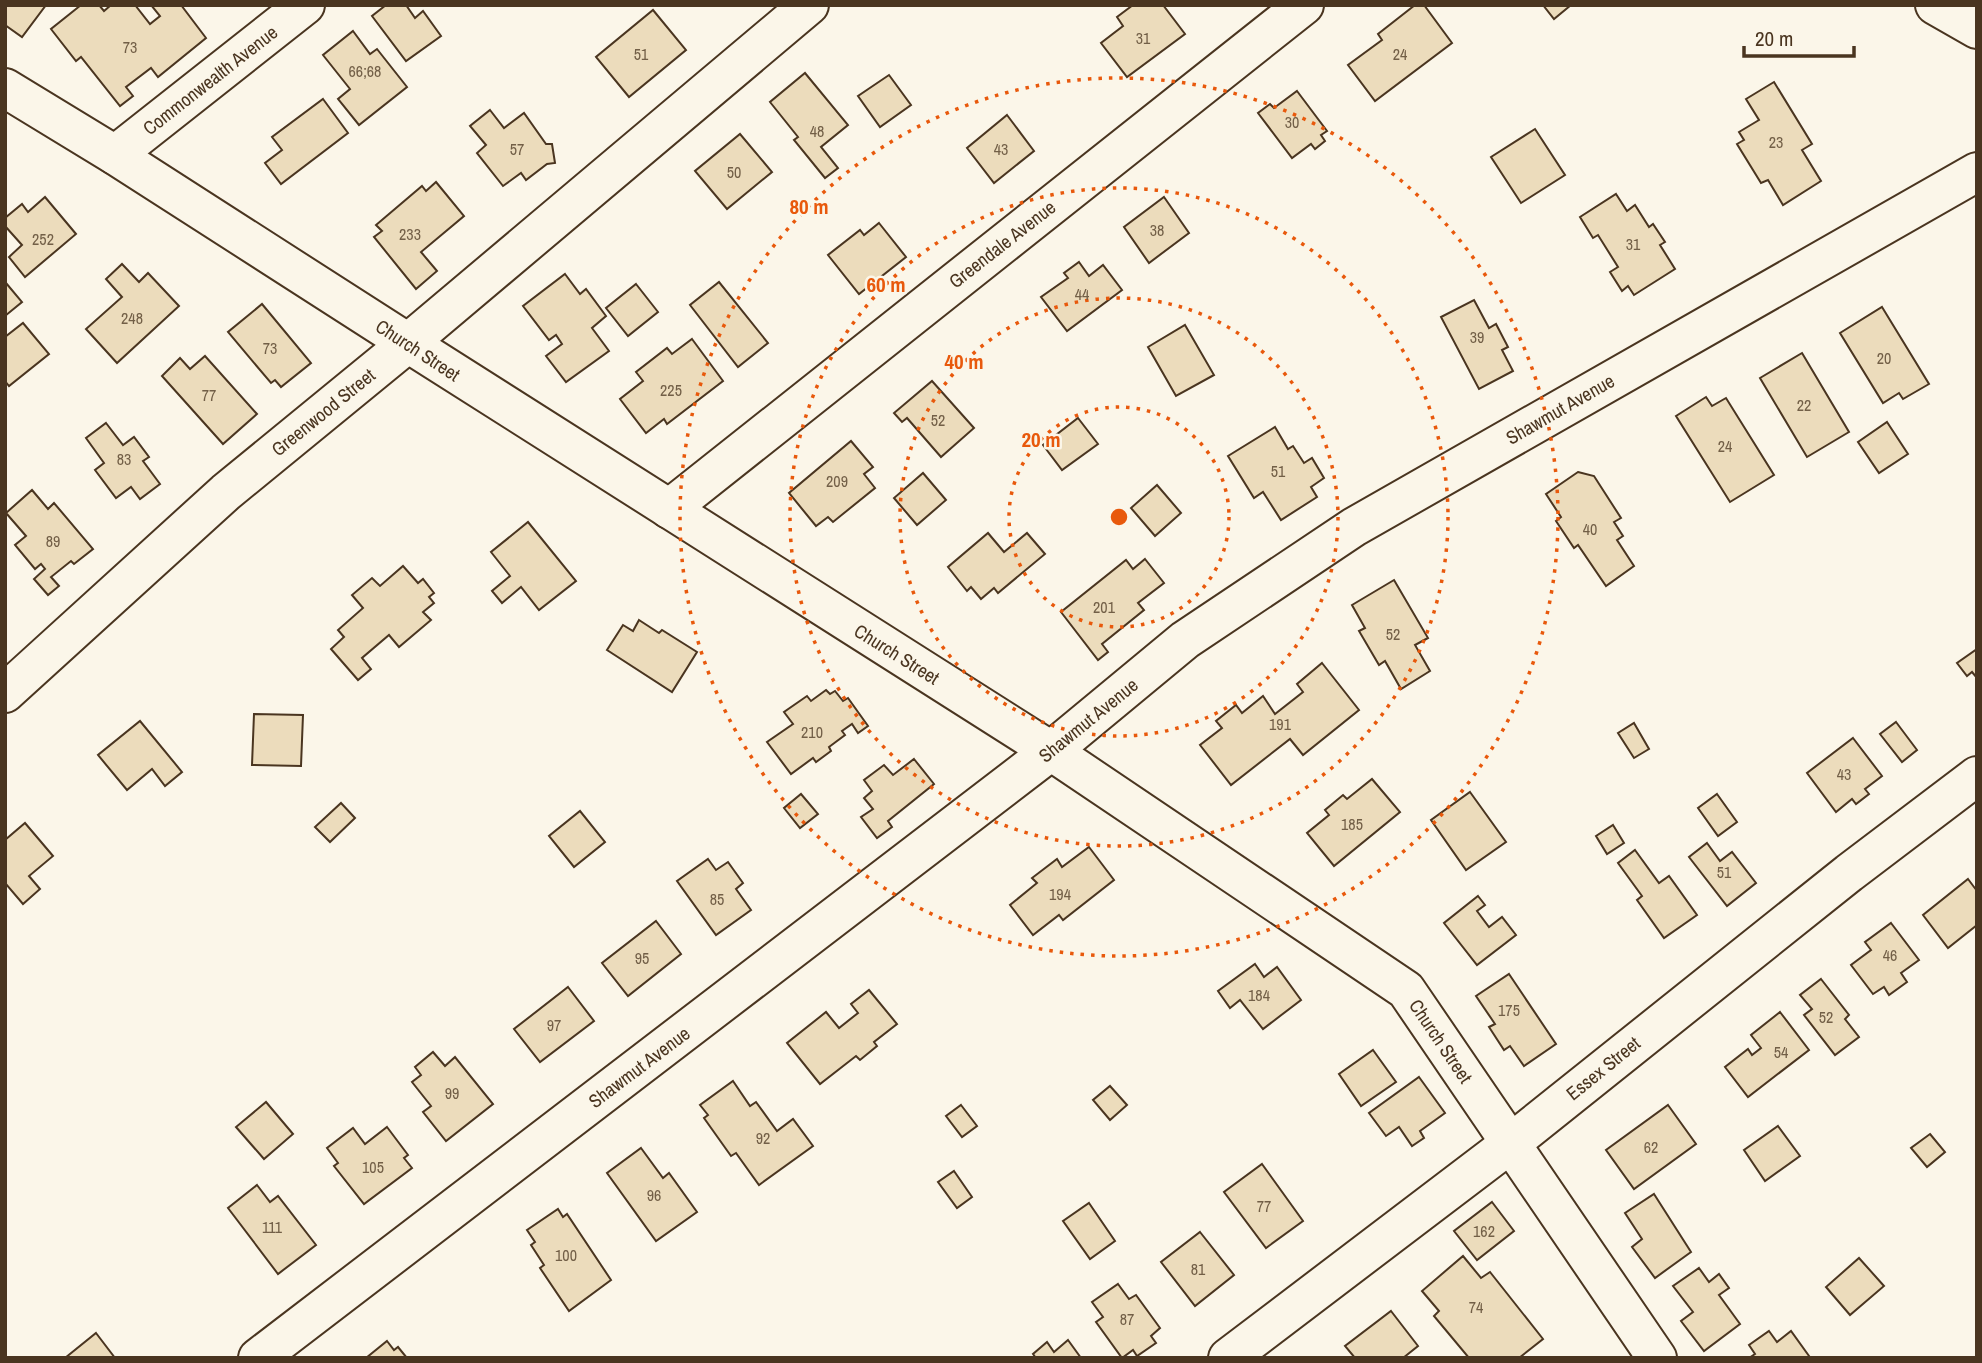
<svg xmlns="http://www.w3.org/2000/svg" width="1982" height="1363" font-family="'Archivo Narrow',sans-serif">
	<rect width="100%" height="100%" fill="#fbf6e9"/>
	<g fill="#ecdcbc" stroke="#4a3520" stroke-width="2">
		<polygon points="5,5 46,5 22,37 5,25"/>
		<polygon points="81,5 99,5 104,11 111,5 135,5 150,24 160,16 151,5 181,5 206,38 158,77 151,68 126,87 133,96 120,106 81,57 76,61 51,29"/>
		<polygon points="386,5 406,5 415,18 423,11 441,36 406,61 372,16"/>
		<polygon points="1133,5 1163,5 1185,34 1127,77 1101,43 1123,26 1117,17"/>
		<polygon points="1415,5 1424,5 1452,43 1375,101 1348,65 1382,40 1378,34"/>
		<polygon points="1543,5 1571,5 1554,19"/>
		<polygon points="653,10 686,50 629,97 596,57"/>
		<polygon points="353,31 370,54 377,49 407,87 359,125 338,99 350,89 323,55"/>
		<polygon points="805,73 848,125 821,147 838,168 825,178 794,140 798,137 770,102"/>
		<polygon points="889,75 911,105 880,127 858,96"/>
		<polygon points="1774,82 1812,144 1802,150 1821,181 1783,205 1768,180 1761,183 1737,144 1744,140 1739,132 1759,120 1746,99"/>
		<polygon points="1297,91 1327,131 1321,135 1325,141 1315,149 1311,144 1292,158 1258,113 1270,104 1274,108"/>
		<polygon points="323,99 348,133 281,184 265,163 282,150 272,137"/>
		<polygon points="490,110 504,128 524,113 546,144 552,144 555,163 547,164 526,180 521,173 503,186 477,153 486,145 470,126"/>
		<polygon points="1007,115 1034,151 994,183 967,148"/>
		<polygon points="1535,129 1565,175 1521,203 1491,157"/>
		<polygon points="740,134 772,172 727,209 695,171"/>
		<polygon points="436,182 464,216 421,252 437,271 416,289 374,237 382,231 376,225 422,186 426,191"/>
		<polygon points="1616,194 1627,211 1635,205 1649,227 1653,224 1665,242 1660,245 1675,269 1634,295 1628,286 1622,291 1610,272 1618,267 1598,235 1593,238 1580,217"/>
		<polygon points="45,197 76,234 25,277 9,257 22,245 5,226 5,218 22,204 28,212"/>
		<polygon points="1164,197 1189,233 1149,263 1124,227"/>
		<polygon points="879,223 906,257 859,294 828,255 860,230 864,235"/>
		<polygon points="1079,262 1089,276 1103,265 1122,290 1067,331 1041,297 1068,278 1064,273"/>
		<polygon points="122,264 139,282 148,273 179,306 117,363 86,329 122,297 106,279"/>
		<polygon points="565,274 580,294 586,289 606,316 592,328 609,351 566,382 546,356 562,344 556,335 549,340 523,306"/>
		<polygon points="719,282 768,343 738,367 690,305"/>
		<polygon points="6,283 22,302 5,316 5,284"/>
		<polygon points="636,284 658,312 628,336 606,308"/>
		<polygon points="1474,300 1489,328 1496,324 1508,347 1502,350 1513,371 1479,389 1441,317"/>
		<polygon points="262,304 311,363 281,387 275,380 271,383 228,332"/>
		<polygon points="1882,307 1929,384 1903,399 1899,393 1883,403 1840,333"/>
		<polygon points="23,323 49,354 9,386 5,381 5,337"/>
		<polygon points="1185,325 1214,375 1176,396 1148,347"/>
		<polygon points="692,339 723,381 667,424 664,419 646,433 620,399 643,381 636,372 667,348 672,354"/>
		<polygon points="1802,353 1849,432 1807,457 1760,378"/>
		<polygon points="205,356 257,414 223,444 162,376 180,358 190,369"/>
		<polygon points="932,381 974,428 941,457 907,418 902,422 894,413"/>
		<polygon points="1706,397 1712,406 1726,398 1774,475 1730,502 1676,416"/>
		<polygon points="1078,418 1098,444 1062,470 1043,445"/>
		<polygon points="1887,422 1908,454 1879,473 1858,442"/>
		<polygon points="106,423 123,445 134,437 149,457 143,461 160,484 140,499 131,487 116,498 95,470 104,463 86,438"/>
		<polygon points="1275,427 1288,449 1293,446 1304,463 1312,458 1324,478 1311,487 1317,497 1281,520 1263,492 1254,498 1228,456"/>
		<polygon points="851,441 873,467 864,474 875,488 833,522 828,517 816,526 789,493"/>
		<polygon points="1578,472 1594,476 1621,518 1614,522 1623,536 1617,540 1634,566 1606,586 1578,545 1574,548 1556,521 1561,517 1546,494"/>
		<polygon points="923,473 946,500 917,525 894,498"/>
		<polygon points="1157,485 1181,513 1155,536 1131,508"/>
		<polygon points="32,490 48,509 54,503 93,549 74,564 71,561 51,577 59,586 48,595 34,579 45,569 41,564 35,569 15,545 26,536 6,513"/>
		<polygon points="528,522 576,581 539,610 521,587 502,603 492,591 510,576 491,552"/>
		<polygon points="988,533 1004,552 1027,533 1045,554 998,593 994,588 981,599 971,587 967,591 948,567"/>
		<polygon points="1145,559 1164,583 1138,603 1144,610 1102,644 1108,652 1098,660 1061,612 1126,560 1133,569"/>
		<polygon points="403,566 418,583 423,579 434,593 429,597 434,603 423,612 431,620 399,647 389,635 362,658 371,669 358,680 331,649 344,637 338,630 363,608 352,595 372,578 380,586"/>
		<polygon points="1394,580 1428,638 1415,645 1430,671 1401,689 1385,661 1379,665 1359,631 1365,628 1352,605"/>
		<polygon points="639,620 659,633 662,630 697,652 672,692 607,650 623,625 633,631"/>
		<polygon points="1977,649 1977,678 1972,672 1967,676 1957,663"/>
		<polygon points="1322,663 1359,710 1303,755 1290,739 1231,785 1200,745 1222,728 1216,721 1236,705 1242,713 1263,696 1275,714 1303,692 1297,684"/>
		<polygon points="826,690 830,694 835,691 843,701 848,698 868,726 858,733 852,724 842,731 845,735 829,747 831,751 816,762 813,758 791,774 767,742 793,724 784,712 807,696 811,701"/>
		<polygon points="254,714 303,715 301,766 252,765"/>
		<polygon points="140,721 182,772 165,786 152,769 127,790 98,755"/>
		<polygon points="1896,722 1917,750 1902,762 1880,734"/>
		<polygon points="1634,723 1649,749 1634,758 1618,733"/>
		<polygon points="1853,738 1882,776 1865,789 1869,794 1856,804 1852,799 1836,812 1807,773"/>
		<polygon points="914,759 934,784 888,821 892,827 877,838 861,817 873,809 864,798 872,791 864,780 884,765 893,775"/>
		<polygon points="1372,779 1400,812 1334,866 1307,833 1329,815 1325,810 1343,795 1347,799"/>
		<polygon points="1470,792 1506,842 1466,870 1431,820"/>
		<polygon points="801,794 818,814 800,828 784,808"/>
		<polygon points="1717,794 1737,822 1718,836 1698,808"/>
		<polygon points="341,803 355,818 330,842 315,827"/>
		<polygon points="580,811 605,842 574,867 549,836"/>
		<polygon points="25,823 53,856 29,876 40,889 23,904 5,883 5,840"/>
		<polygon points="1613,825 1624,843 1607,854 1596,836"/>
		<polygon points="1707,843 1720,861 1732,852 1756,883 1727,906 1689,857"/>
		<polygon points="1089,847 1114,880 1063,920 1059,915 1033,935 1010,905 1037,883 1032,878 1057,859 1062,867"/>
		<polygon points="1635,850 1659,883 1669,876 1697,915 1664,938 1637,900 1642,896 1618,863"/>
		<polygon points="708,859 716,870 728,862 743,883 736,889 751,910 716,935 677,881"/>
		<polygon points="1968,879 1977,891 1977,925 1948,948 1923,915"/>
		<polygon points="1478,896 1485,905 1477,911 1489,927 1502,917 1516,935 1477,965 1444,923"/>
		<polygon points="656,921 681,954 628,996 602,963"/>
		<polygon points="1891,923 1919,960 1901,973 1907,982 1889,995 1884,987 1873,994 1851,965 1871,950 1865,942"/>
		<polygon points="1255,964 1264,977 1277,967 1301,1000 1263,1029 1240,1000 1230,1008 1218,991"/>
		<polygon points="1509,974 1556,1044 1524,1066 1510,1046 1504,1050 1489,1027 1495,1024 1476,996"/>
		<polygon points="1821,979 1849,1015 1845,1019 1859,1037 1835,1055 1804,1015 1812,1009 1800,995"/>
		<polygon points="568,987 594,1021 540,1062 514,1029"/>
		<polygon points="869,990 897,1024 874,1042 877,1046 860,1060 856,1056 820,1084 787,1043 826,1012 839,1028 858,1013 851,1004"/>
		<polygon points="1780,1012 1809,1050 1748,1097 1725,1067 1748,1049 1752,1055 1761,1048 1751,1035"/>
		<polygon points="1373,1050 1396,1082 1361,1106 1339,1074"/>
		<polygon points="433,1052 445,1066 455,1057 493,1104 446,1141 423,1112 431,1106 412,1082 421,1075 415,1067"/>
		<polygon points="1419,1077 1445,1113 1420,1131 1424,1138 1412,1146 1399,1127 1386,1136 1369,1113"/>
		<polygon points="733,1081 750,1106 756,1102 777,1131 793,1119 813,1146 759,1185 736,1153 731,1156 704,1118 708,1115 700,1105"/>
		<polygon points="1110,1086 1127,1105 1110,1120 1093,1100"/>
		<polygon points="266,1102 293,1134 264,1159 236,1127"/>
		<polygon points="961,1105 977,1126 962,1137 946,1116"/>
		<polygon points="1668,1105 1696,1144 1634,1189 1606,1150"/>
		<polygon points="1778,1126 1800,1156 1765,1181 1744,1150"/>
		<polygon points="387,1127 408,1155 404,1158 412,1168 364,1204 334,1166 338,1163 327,1148 353,1128 365,1144"/>
		<polygon points="1930,1134 1945,1152 1927,1167 1911,1148"/>
		<polygon points="641,1148 663,1178 669,1173 697,1212 656,1241 607,1173"/>
		<polygon points="1262,1164 1303,1221 1266,1248 1224,1192"/>
		<polygon points="954,1171 972,1197 957,1208 938,1182"/>
		<polygon points="257,1185 270,1202 278,1196 316,1245 278,1274 228,1208"/>
		<polygon points="1654,1194 1691,1252 1655,1278 1632,1247 1642,1239 1625,1213"/>
		<polygon points="1492,1202 1514,1231 1477,1260 1454,1231"/>
		<polygon points="1089,1203 1115,1241 1090,1259 1063,1221"/>
		<polygon points="558,1209 563,1217 567,1214 611,1280 569,1311 540,1268 544,1265 531,1245 535,1242 527,1230"/>
		<polygon points="1200,1232 1234,1275 1195,1306 1161,1262"/>
		<polygon points="1463,1256 1481,1278 1490,1272 1543,1339 1519,1358 1469,1358 1434,1316 1439,1311 1422,1291"/>
		<polygon points="1859,1258 1884,1286 1850,1315 1826,1287"/>
		<polygon points="1699,1268 1709,1282 1719,1274 1729,1288 1719,1295 1740,1324 1704,1351 1681,1321 1693,1312 1673,1286"/>
		<polygon points="1118,1284 1129,1299 1136,1295 1160,1328 1151,1336 1156,1343 1137,1356 1133,1350 1122,1358 1096,1322 1103,1317 1092,1302"/>
		<polygon points="1391,1311 1418,1346 1403,1358 1355,1358 1345,1346"/>
		<polygon points="1769,1331 1777,1342 1791,1331 1809,1356 1806,1358 1749,1358 1755,1354 1749,1345"/>
		<polygon points="96,1333 115,1358 65,1358"/>
		<polygon points="1068,1340 1081,1358 1036,1358 1033,1354 1047,1342 1054,1352"/>
		<polygon points="387,1341 394,1350 398,1347 407,1358 366,1358"/>
	</g>
	<g fill="none" stroke-linecap="round" stroke-linejoin="round">
		<defs>
			<g id="minor">
				<polyline points="1935,5 1977,29"/>
				<polyline points="5,88 115,155 408,343 1051,751 1406,990 1657,1358"/>
				<polyline points="115,155 305,5"/>
				<polyline points="669,509 1304,5"/>
				<polyline points="5,693 226,492 408,343 809,5"/>
				<polyline points="258,1358 1051,751 1185,640 1354,527 1977,172"/>
				<polyline points="1228,1358 1511,1143 1849,873 1977,776"/>
			</g>
		</defs>
		<use href="#minor" stroke="#4a3520" stroke-width="42"/>
		<use href="#minor" stroke="#fbf6e9" stroke-width="38"/>
	</g>
	<g fill="none" stroke="#e8590c" stroke-width="3.5" stroke-dasharray="3.5 7">
		<circle cx="1119" cy="517" r="110"/>
		<circle cx="1119" cy="517" r="219"/>
		<circle cx="1119" cy="517" r="329"/>
		<circle cx="1119" cy="517" r="439"/>
	</g>
	<g text-anchor="middle" dominant-baseline="central" stroke-width="5" stroke-linejoin="round" paint-order="stroke">
		<g font-size="16" fill="#725f47">
			<text x="1143" y="38">31</text>
			<text x="130" y="47">73</text>
			<text x="641" y="54">51</text>
			<text x="1400" y="54">24</text>
			<text x="365" y="71">66;68</text>
			<text x="1292" y="122">30</text>
			<text x="817" y="131">48</text>
			<text x="1776" y="142">23</text>
			<text x="517" y="149">57</text>
			<text x="1001" y="149">43</text>
			<text x="734" y="172">50</text>
			<text x="1157" y="230">38</text>
			<text x="410" y="234">233</text>
			<text x="43" y="239">252</text>
			<text x="1633" y="244">31</text>
			<text x="1082" y="294">44</text>
			<text x="132" y="318">248</text>
			<text x="1477" y="337">39</text>
			<text x="270" y="348">73</text>
			<text x="1884" y="358">20</text>
			<text x="671" y="390">225</text>
			<text x="209" y="395">77</text>
			<text x="1804" y="405">22</text>
			<text x="938" y="420">52</text>
			<text x="1725" y="446">24</text>
			<text x="124" y="459">83</text>
			<text x="1278" y="471">51</text>
			<text x="837" y="481">209</text>
			<text x="1590" y="529">40</text>
			<text x="53" y="541">89</text>
			<text x="1104" y="607">201</text>
			<text x="1393" y="634">52</text>
			<text x="1280" y="724">191</text>
			<text x="812" y="732">210</text>
			<text x="1844" y="774">43</text>
			<text x="1352" y="824">185</text>
			<text x="1724" y="872">51</text>
			<text x="1060" y="894">194</text>
			<text x="717" y="899">85</text>
			<text x="1890" y="955">46</text>
			<text x="642" y="958">95</text>
			<text x="1259" y="995">184</text>
			<text x="1509" y="1010">175</text>
			<text x="1826" y="1017">52</text>
			<text x="554" y="1025">97</text>
			<text x="1781" y="1052">54</text>
			<text x="452" y="1093">99</text>
			<text x="763" y="1138">92</text>
			<text x="1651" y="1147">62</text>
			<text x="373" y="1167">105</text>
			<text x="654" y="1195">96</text>
			<text x="1264" y="1206">77</text>
			<text x="272" y="1227">111</text>
			<text x="1484" y="1231">162</text>
			<text x="566" y="1255">100</text>
			<text x="1198" y="1269">81</text>
			<text x="1476" y="1307">74</text>
			<text x="1127" y="1319">87</text>
		</g>
		<g font-size="19" fill="#4a3520" stroke="#fbf6e9">
			<text transform="translate(210 80) rotate(-38)">Commonwealth Avenue</text>
			<text transform="translate(1002 244) rotate(-38)">Greendale Avenue</text>
			<text transform="translate(418 350) rotate(33)">Church Street</text>
			<text transform="translate(1560 409) rotate(-30)">Shawmut Avenue</text>
			<text transform="translate(323 412) rotate(-39)">Greenwood Street</text>
			<text transform="translate(897 654) rotate(32)">Church Street</text>
			<text transform="translate(1088 720) rotate(-39)">Shawmut Avenue</text>
			<text transform="translate(1441 1041) rotate(56)">Church Street</text>
			<text transform="translate(639 1067) rotate(-37)">Shawmut Avenue</text>
			<text transform="translate(1603 1068) rotate(-39)">Essex Street</text>
		</g>
	</g>
	<circle cx="1119" cy="517" r="10" fill="#e8590c" stroke="#fbf6e9" stroke-width="3.5"/>
	<g font-size="21" text-anchor="middle" font-weight="bold" fill="#e8590c" stroke="#fbf6e9" stroke-width="5" stroke-linejoin="round" paint-order="stroke">
		<text x="809" y="214">80 m</text>
		<text x="886" y="292">60 m</text>
		<text x="964" y="369">40 m</text>
		<text x="1041" y="447">20 m</text>
	</g>
	<rect width="1982" height="1363" fill="none" stroke="#4a3520" stroke-width="14"/>
	<path d="M1744 46v10h110v-10" fill="none" stroke="#4a3520" stroke-width="3.5"/>
	<text x="1755" y="46" font-size="21" fill="#4a3520" stroke="#fbf6e9" stroke-width="5" paint-order="stroke">20 m</text>
</svg>
